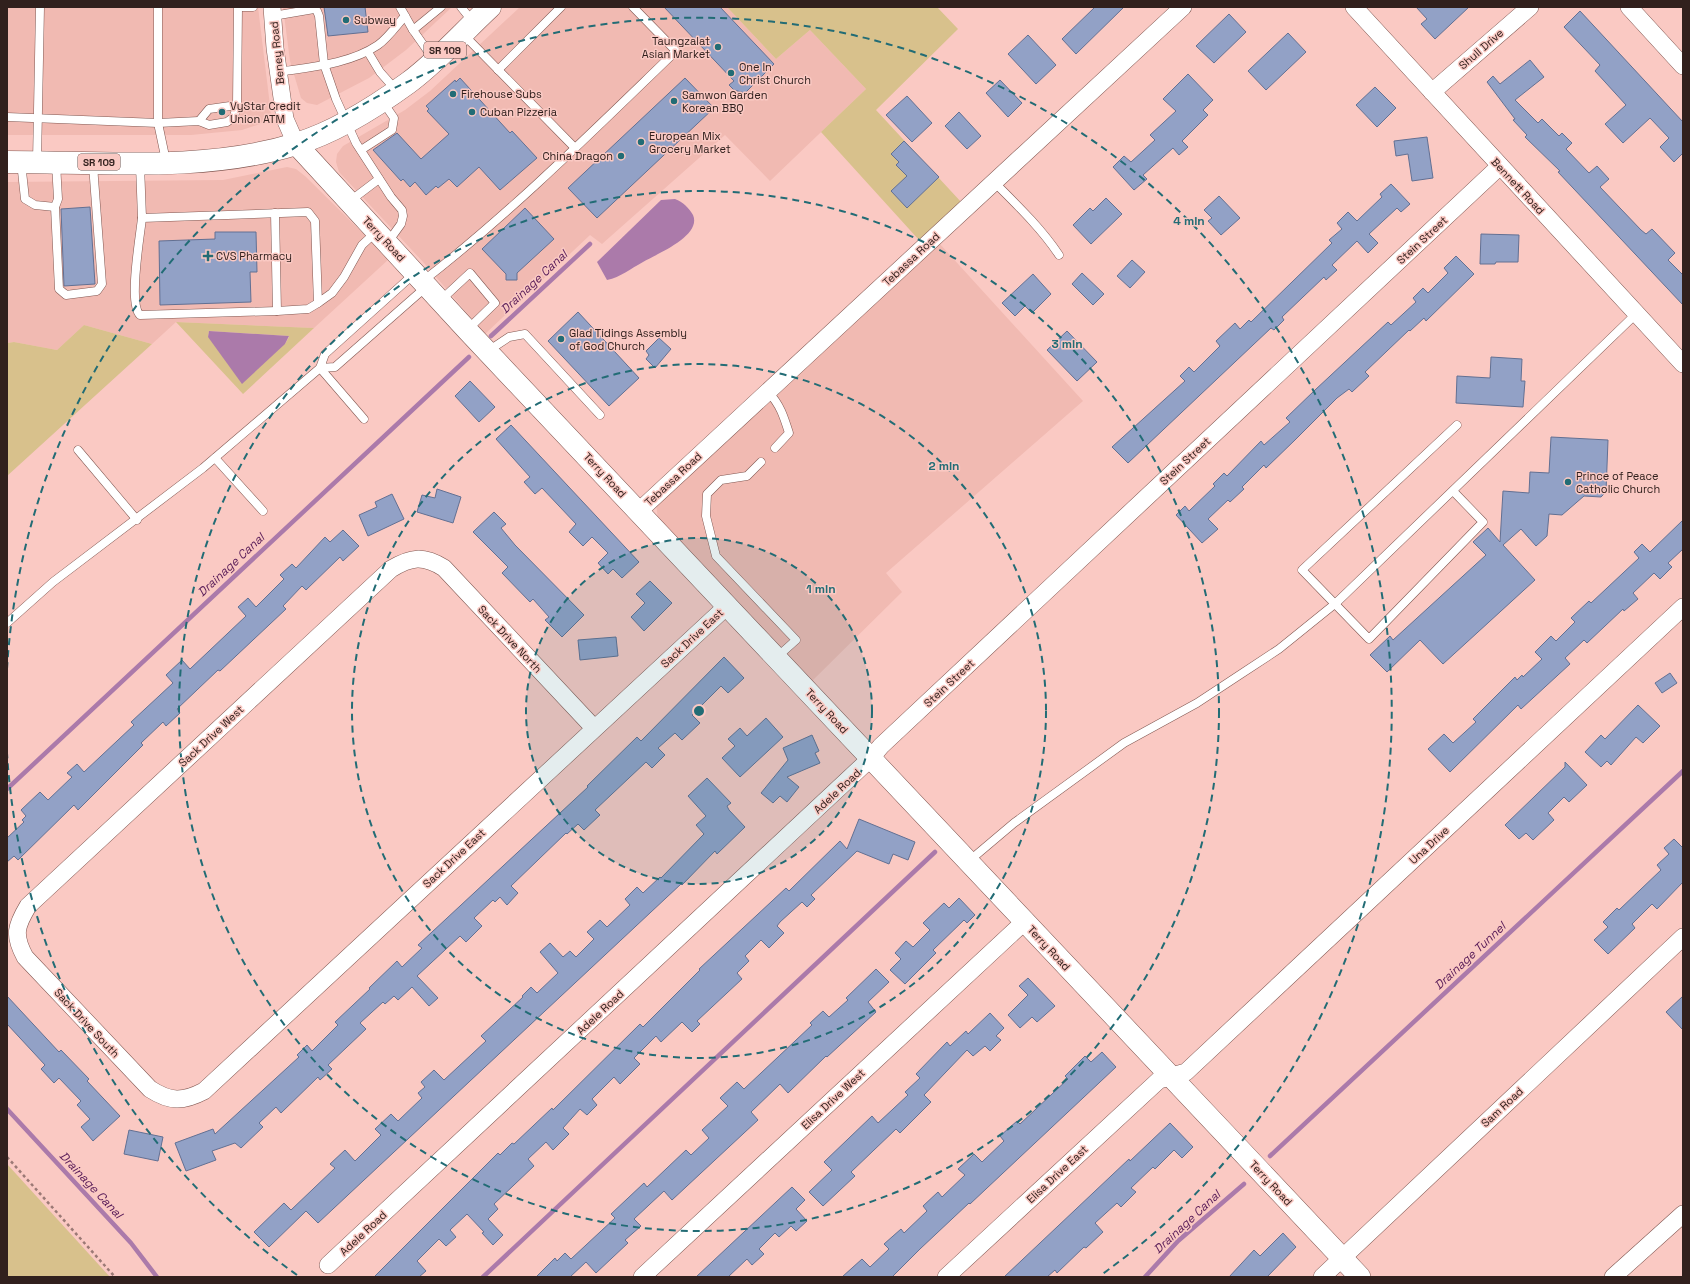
<svg xmlns="http://www.w3.org/2000/svg" width="1690" height="1284" font-family="'Space Grotesk',sans-serif">
	<rect width="100%" height="100%" fill="#fac9c3"/>
	<g fill="#f1bab2">
		<polygon points="7,7 258,7 271,114 260,124 242,130 191,135 7,135"/>
		<polygon points="283,7 452,7 406,50 369,78 317,105 307,103 301,98 290,61"/>
		<polygon points="520,7 727,7 776,59 810,30 866,89 770,181 725,135 602,244 590,235 485,334 424,263 339,172 336,162 337,154 343,146 405,110 430,91"/>
		<polygon points="287,167 296,169 305,176 389,259 314,328 176,322 152,344 84,325 57,350 14,342 7,343 7,182 223,180"/>
		<polygon points="939,243 1083,401 886,573 902,592 811,682 658,520 656,503"/>
	</g>
	<g fill="#d8c18c" fill-rule="evenodd">
		<polygon points="727,7 937,7 958,29 876,110 962,203 919,240 821,132 866,89 810,30 776,59"/>
		<path d="M176 322 314 328 243 394ZM209 331 289 336V337L285 344 208 337Z"/>
		<polygon points="84,325 152,344 7,476 7,343 14,342 57,350"/>
		<polygon points="7,1164 110,1277 7,1277"/>
	</g>
	<g fill="#ab7aaa">
		<path d="M675 199C683 202 689 208 693 215 702 236 657 254 643 262 630 269 621 277 607 280L597 262 661 200Z"/>
		<polygon points="209,331 289,336 285,344 242,384 208,337"/>
	</g>
	<g fill="none" stroke-linecap="round" stroke-linejoin="round">
		<g stroke="#ab7aaa" stroke-width="4.5">
			<polyline points="491,336 590,244"/>
			<polyline points="7,789 469,357"/>
			<polyline points="7,1109 131,1243 157,1277"/>
			<polyline points="1270,1156 1683,771"/>
			<polyline points="483,1277 935,852"/>
			<polyline points="1145,1277 1178,1241 1244,1184"/>
		</g>
	</g>
	<g fill="#92a1c6" stroke="#627093">
		<polygon points="324,7 365,7 368,32 328,36"/>
		<polygon points="664,7 720,7 774,64 745,93 734,90 729,85 734,81"/>
		<polygon points="1095,7 1124,7 1076,54 1062,39"/>
		<polygon points="1416,7 1469,7 1435,39 1421,24 1427,19"/>
		<polygon points="1580,11 1683,122 1683,153 1674,162 1660,147 1669,138 1650,118 1623,143 1605,124 1626,105 1595,71 1600,65 1564,27"/>
		<polygon points="1229,14 1246,32 1214,63 1196,46"/>
		<polygon points="1288,33 1306,52 1266,90 1248,71"/>
		<polygon points="1028,35 1056,65 1036,84 1008,54"/>
		<polygon points="1530,60 1544,77 1515,100 1538,123 1542,119 1559,136 1562,133 1572,143 1566,149 1589,173 1597,166 1609,179 1600,187 1641,230 1646,234 1652,229 1675,253 1668,260 1683,275 1683,305 1558,172 1560,171 1525,137 1527,135 1513,120 1515,119 1487,82 1493,76 1500,84"/>
		<polygon points="1188,74 1213,100 1203,110 1208,115 1182,141 1188,147 1179,155 1173,148 1143,175 1147,179 1134,190 1113,167 1124,156 1131,162 1155,140 1150,135 1176,111 1163,99"/>
		<polygon points="460,78 510,133 512,131 537,158 500,190 479,167 457,187 449,179 438,188 436,186 426,195 415,182 410,187 403,179 401,181 373,150 397,133 421,159 449,134 427,111 429,109 426,106 455,80 456,82"/>
		<polygon points="685,78 714,108 597,218 568,188"/>
		<polygon points="1000,80 1022,103 1008,117 986,93"/>
		<polygon points="1375,87 1396,108 1377,127 1356,105"/>
		<polygon points="907,96 932,123 912,142 886,115"/>
		<polygon points="959,112 981,136 967,149 945,126"/>
		<polygon points="1427,137 1433,178 1412,181 1408,154 1396,156 1394,141"/>
		<polygon points="904,141 939,177 907,208 891,191 907,176 896,165 899,162 891,154"/>
		<polygon points="1391,184 1410,204 1401,212 1397,208 1369,234 1378,243 1368,253 1357,241 1332,265 1337,270 1326,280 1324,277 1282,317 1284,320 1274,330 1271,328 1128,463 1112,447 1185,381 1180,376 1189,367 1194,372 1220,346 1216,341 1235,323 1240,329 1249,320 1251,322 1332,243 1329,240 1342,229 1337,223 1348,212 1357,221 1382,197 1380,194"/>
		<polygon points="1219,196 1240,218 1221,235 1208,221 1212,218 1204,210"/>
		<polygon points="1106,198 1122,214 1091,244 1073,225 1090,208 1093,211"/>
		<polygon points="90,207 95,284 64,286 61,209"/>
		<polygon points="525,208 554,239 517,273 517,280 506,280 506,274 482,249"/>
		<polygon points="215,232 256,232 257,272 250,272 251,302 160,305 159,241 215,239"/>
		<polygon points="1481,234 1519,235 1518,262 1496,262 1495,264 1480,264"/>
		<polygon points="1456,256 1474,274 1426,321 1424,318 1410,331 1409,330 1365,372 1369,376 1352,392 1349,389 1337,398 1295,440 1266,468 1264,465 1242,487 1244,489 1230,502 1228,500 1208,519 1218,529 1202,543 1176,515 1185,506 1189,511 1215,486 1213,484 1224,473 1227,476 1261,441 1264,445 1290,422 1286,418 1315,390 1388,322 1391,325 1416,302 1413,298 1423,288 1428,293 1448,273 1444,268"/>
		<polygon points="1132,260 1145,272 1130,288 1117,276"/>
		<polygon points="1082,273 1104,294 1093,305 1072,284"/>
		<polygon points="1033,274 1051,294 1032,313 1025,306 1015,316 1002,303"/>
		<polygon points="578,312 639,378 609,406 548,341"/>
		<polygon points="1067,331 1097,362 1077,381 1047,350"/>
		<polygon points="659,338 671,349 655,368 646,359 649,355 646,351"/>
		<polygon points="1491,357 1522,359 1521,381 1525,381 1523,407 1456,403 1457,376 1490,378"/>
		<polygon points="470,381 495,407 479,422 455,396"/>
		<polygon points="511,425 639,562 622,578 613,569 608,574 598,563 608,553 592,537 583,546 569,532 576,524 542,488 535,494 524,482 530,477 496,439"/>
		<polygon points="1551,437 1608,440 1606,492 1601,497 1584,496 1562,515 1549,514 1547,536 1536,546 1521,529 1503,545 1535,580 1443,664 1420,640 1387,672 1370,655 1390,636 1393,640 1486,555 1473,542 1488,528 1500,542 1503,491 1529,493 1530,472 1549,473"/>
		<polygon points="437,489 461,497 453,523 417,512 422,495 435,498"/>
		<polygon points="392,494 404,519 368,536 359,515 377,507 375,502"/>
		<polygon points="494,512 506,524 501,528 515,545 584,615 562,637 545,620 549,617 533,599 530,602 502,573 508,567 473,532"/>
		<polygon points="1683,520 1683,549 1668,563 1672,567 1660,579 1654,573 1633,593 1638,599 1624,611 1623,609 1587,643 1584,640 1565,658 1570,664 1521,709 1518,705 1450,772 1428,749 1444,734 1453,743 1476,722 1473,719 1515,677 1517,680 1522,675 1523,677 1542,659 1535,652 1551,636 1556,641 1575,622 1571,618 1589,601 1591,603 1639,558 1634,552 1642,544 1650,552"/>
		<polygon points="343,530 359,546 343,561 340,557 306,590 302,586 283,606 286,609 220,671 218,670 177,709 180,713 166,726 163,722 141,743 143,745 78,810 74,805 18,860 14,856 7,862 7,838 24,822 22,820 26,816 21,810 40,792 48,800 72,777 67,773 77,764 84,772 134,725 131,722 173,683 166,675 182,660 190,669 246,616 238,607 248,598 256,607 284,579 280,575 292,564 296,568 325,537 330,542"/>
		<polygon points="650,581 672,603 644,631 631,617 645,603 636,594"/>
		<polygon points="616,637 618,656 580,660 578,640"/>
		<polygon points="724,657 744,678 728,693 721,686 692,715 700,723 682,740 675,733 658,748 665,755 652,768 646,762 595,810 600,815 584,830 578,824 567,834 566,833 511,886 518,893 507,905 500,897 495,902 493,900 474,918 482,926 466,942 460,936 417,976 438,998 429,1006 412,987 398,1000 394,996 385,1004 383,1002 360,1023 366,1029 328,1065 332,1069 320,1080 318,1077 281,1113 276,1107 259,1123 263,1127 241,1148 235,1143 212,1151 216,1160 186,1171 175,1143 213,1129 215,1134 299,1057 297,1055 307,1045 312,1051 338,1025 335,1022 370,989 369,988 397,961 402,967 422,948 418,945 588,787 587,786 637,737 641,741"/>
		<polygon points="1670,673 1677,683 1662,693 1655,683"/>
		<polygon points="1638,705 1660,726 1643,743 1636,737 1611,765 1607,761 1601,767 1585,752 1601,735 1605,739"/>
		<polygon points="766,718 783,737 740,777 722,758 735,746 728,739 740,728 747,736"/>
		<polygon points="812,735 819,751 815,753 820,763 787,777 799,787 787,802 780,796 773,803 761,793 788,760 783,748"/>
		<polygon points="1565,762 1587,785 1569,802 1564,797 1548,813 1554,820 1533,840 1526,833 1519,839 1505,825 1565,767"/>
		<polygon points="707,778 731,803 727,806 729,810 745,827 717,854 715,851 682,885 681,884 318,1223 306,1211 269,1247 254,1232 284,1203 291,1210 335,1168 330,1164 345,1150 355,1161 381,1135 375,1129 391,1114 398,1121 422,1098 418,1093 425,1087 421,1082 434,1070 444,1080 486,1041 481,1036 523,997 522,996 531,987 537,993 558,973 540,952 550,943 563,957 570,951 576,957 594,939 587,932 600,920 607,927 630,905 625,899 637,887 643,893 660,877 661,878 704,834 696,825 706,816 688,796"/>
		<polygon points="859,819 915,842 908,860 893,854 889,864 857,851 811,895 815,899 807,907 802,902 780,922 777,926 784,933 769,948 761,940 745,956 749,961 737,973 742,979 697,1021 700,1024 692,1032 682,1022 661,1042 656,1036 634,1058 640,1064 620,1084 614,1077 592,1099 597,1105 587,1115 580,1109 563,1128 569,1134 553,1150 546,1142 528,1159 534,1166 494,1204 498,1209 488,1219 503,1235 493,1245 482,1233 484,1232 467,1214 450,1230 456,1237 446,1246 439,1239 417,1261 426,1271 419,1277 374,1277 498,1153 500,1155 512,1143 514,1144 552,1108 553,1110 640,1024 643,1027 700,970 699,969 786,888 789,891 840,841 847,849"/>
		<polygon points="1674,839 1683,848 1683,882 1657,909 1652,904 1632,924 1635,928 1608,954 1594,940 1608,927 1603,922 1617,908 1619,910 1661,870 1657,865 1669,854 1664,848"/>
		<polygon points="959,898 975,915 967,923 964,920 933,950 936,953 905,984 890,970 901,959 895,953 906,941 913,947 930,930 923,923 944,903 949,908"/>
		<polygon points="876,969 889,982 868,1002 876,1012 827,1057 826,1056 788,1093 780,1084 751,1112 758,1120 672,1200 664,1191 634,1219 641,1226 625,1240 628,1243 596,1273 586,1262 570,1277 536,1277 555,1258 557,1261 565,1253 571,1259 615,1218 611,1214 644,1183 647,1187 686,1150 691,1155 709,1138 702,1130 728,1106 720,1098 737,1082 744,1089 812,1025 810,1023 823,1011 829,1017 848,1000 846,998"/>
		<polygon points="1028,978 1055,1006 1037,1022 1032,1017 1020,1028 1008,1015 1028,995 1019,986"/>
		<polygon points="7,996 59,1052 61,1050 89,1079 87,1081 120,1116 93,1141 81,1127 90,1119 77,1105 81,1101 59,1078 54,1083 41,1069 45,1065 7,1024"/>
		<polygon points="1683,996 1683,1030 1666,1012"/>
		<polygon points="990,1013 1004,1028 996,1036 1001,1040 990,1051 985,1046 973,1056 967,1050 924,1095 931,1102 900,1133 896,1129 851,1172 855,1176 823,1206 809,1192 832,1170 824,1162 872,1116 878,1123 908,1095 905,1092 920,1078 916,1074 947,1042 950,1046 966,1031 968,1034"/>
		<polygon points="1102,1052 1116,1067 970,1204 969,1203 920,1249 892,1277 842,1277 862,1259 870,1267 889,1249 884,1244 901,1229 904,1233 927,1211 923,1206 938,1192 942,1197 965,1175 958,1169 974,1154 982,1162 1004,1141 1000,1136 1017,1121 1020,1124 1068,1079 1065,1076 1085,1056 1091,1062"/>
		<polygon points="1170,1123 1193,1147 1182,1158 1174,1150 1155,1169 1153,1167 1131,1188 1136,1192 1121,1207 1117,1203 1095,1223 1103,1232 1086,1248 1084,1247 1057,1273 1055,1270 1047,1277 1004,1277 1129,1159 1130,1161"/>
		<polygon points="129,1130 163,1137 158,1161 124,1154"/>
		<polygon points="792,1187 805,1200 796,1209 807,1221 796,1231 791,1226 779,1237 775,1233 759,1249 764,1254 752,1265 747,1259 728,1277 696,1277"/>
		<polygon points="1283,1233 1296,1247 1267,1277 1229,1277 1254,1250 1260,1256"/>
	</g>
	<g fill="none" stroke-linecap="round" stroke-linejoin="round">
		<defs>
			<g id="service">
				<polyline points="158,7 158,123 166,161"/>
				<polyline points="239,7 253,7"/>
				<polyline points="400,7 413,30"/>
				<polyline points="461,7 473,22"/>
				<polyline points="273,16 314,9 317,11 319,16 324,64 336,99 356,143 391,197 402,210 403,216 401,224 388,242"/>
				<polyline points="463,34 575,148"/>
				<polyline points="368,52 380,72 396,90"/>
				<polyline points="434,60 413,30 441,7"/>
				<polyline points="498,70 561,7"/>
				<path d="M278 72C311 67 350 64 378 45 388 38 397 25 405 16"/>
				<polyline points="7,117 158,123 199,121 209,125 227,122 234,117 237,105 238,7"/>
				<polyline points="199,121 209,109 237,105"/>
				<polyline points="361,150 392,130 394,118 383,102"/>
				<polyline points="37,161 40,7"/>
				<polyline points="21,162 25,199 35,205 55,207"/>
				<polyline points="56,163 58,199 55,207 59,289 66,295 97,291 102,284 93,165"/>
				<polyline points="140,165 142,218 308,212 315,221 318,303 332,293 344,277 362,245 376,232"/>
				<path d="M994 182C1017 205 1041 228 1059 255"/>
				<polyline points="350,201 379,179"/>
				<polyline points="275,213 277,311 308,309 318,303"/>
				<path d="M142 218C140 237 128 304 140 315L277 311"/>
				<polyline points="415,273 325,354 320,368 335,367 426,287"/>
				<path d="M423 281C513 211 594 130 676 51L633 7"/>
				<polyline points="441,300 470,273 495,303 467,330"/>
				<polyline points="488,351 509,337 525,334 600,415"/>
				<path d="M768 392C780 404 784 417 789 433L775 448"/>
				<polyline points="78,450 137,520"/>
				<polyline points="215,458 263,511"/>
				<polyline points="761,462 747,476 721,480 707,494 706,516 716,556 796,640 777,657"/>
				<polyline points="1453,491 1483,522 1369,639 1302,570 1457,425"/>
				<polyline points="7,623 53,582 203,468 320,368 364,419"/>
				<polyline points="969,861 1014,823 1124,743 1197,703 1241,674 1279,649 1336,603 1636,314"/>
			</g>
			<g id="minor">
				<polyline points="272,7 275,48 285,119 296,144"/>
				<polyline points="1354,7 1683,364"/>
				<polyline points="1629,7 1683,66"/>
				<polyline points="1432,92 1530,7"/>
				<polyline points="639,511 1183,7"/>
				<path d="M594 728 444 568C423 555 411 557 391 569L28 906C16 926 13 935 25 957L150 1089C170 1102 183 1102 204 1091L727 606"/>
				<polyline points="328,1265 871,758 881,746 1500,166"/>
				<polyline points="642,1277 1024,922"/>
				<polyline points="946,1277 1159,1080 1186,1072 1683,607"/>
				<polyline points="1322,1277 1683,937"/>
				<polyline points="1613,1277 1683,1214"/>
			</g>
			<polyline id="tertiary" points="296,144 467,330 1360,1277"/>
			<path id="primary" d="M7 162C100 162 207 172 296 144 336 132 375 107 408 83 438 61 463 32 490 7"/>
		</defs>
		<use href="#service" stroke="#825852" stroke-width="9"/>
		<use href="#minor" stroke="#825852" stroke-width="18"/>
		<use href="#tertiary" stroke="#825852" stroke-width="22"/>
		<use href="#primary" stroke="#825852" stroke-width="23"/>
		<polyline stroke="#9b7975" stroke-width="2.5" stroke-dasharray="3 3" stroke-linecap="butt" points="7,1157 115,1277"/>
		<use href="#service" stroke="#fff" stroke-width="8"/>
		<use href="#minor" stroke="#fff" stroke-width="17"/>
		<use href="#tertiary" stroke="#fff" stroke-width="21"/>
		<use href="#primary" stroke="#fff" stroke-width="22"/>
	</g>
	<circle cx="699" cy="711" r="173" fill="#226c75" fill-opacity=".12"/>
	<g fill="none" stroke="#226c75" stroke-width="2" stroke-dasharray="7 5">
		<circle cx="699" cy="711" r="173"/>
		<circle cx="699" cy="711" r="347"/>
		<circle cx="699" cy="711" r="520"/>
		<path d="M297 1275A693 693 0 0 1 7 753M7 669A693 693 0 1 1 1101 1275"/>
	</g>
	<g fill="#226c75" stroke="#fac9c3" stroke-width="1.5">
		<circle cx="346" cy="20" r="4"/>
		<circle cx="718" cy="47" r="4"/>
		<circle cx="731" cy="73" r="4"/>
		<circle cx="453" cy="94" r="4"/>
		<circle cx="674" cy="101" r="4"/>
		<circle cx="222" cy="112" r="4"/>
		<circle cx="472" cy="112" r="4"/>
		<circle cx="641" cy="142" r="4"/>
		<circle cx="621" cy="156" r="4"/>
		<path d="M206 250h4v4h4v4h-4v4h-4v-4h-4v-4h4z"/>
		<circle cx="561" cy="339" r="4"/>
		<circle cx="1568" cy="482" r="4"/>
	</g>
	<g text-anchor="middle" dominant-baseline="central" stroke-width="3" stroke-linejoin="round" paint-order="stroke">
		<g fill="#fac9c3" stroke="#6d534f" stroke-width="1">
			<rect x="424" y="42" width="42" height="16" rx="3"/>
			<rect x="78" y="154" width="42" height="16" rx="3"/>
		</g>
		<g font-size="10" font-weight="bold" fill="#31201d">
			<text x="445" y="50">SR 109</text>
			<text x="99" y="162">SR 109</text>
		</g>
		<g font-size="11" fill="#31201d" stroke="#fac9c3" text-anchor="start">
			<text x="354" y="20">Subway</text>
			<text x="710" y="41" text-anchor="end">Taungzalat<tspan x="710" dy="13">Asian Market</tspan></text>
			<text x="739" y="67">One In<tspan x="739" dy="13">Christ Church</tspan></text>
			<text x="461" y="94">Firehouse Subs</text>
			<text x="682" y="95">Samwon Garden<tspan x="682" dy="13">Korean BBQ</tspan></text>
			<text x="230" y="106">VyStar Credit<tspan x="230" dy="13">Union ATM</tspan></text>
			<text x="480" y="112">Cuban Pizzeria</text>
			<text x="649" y="136">European Mix<tspan x="649" dy="13">Grocery Market</tspan></text>
			<text x="613" y="156" text-anchor="end">China Dragon</text>
			<text x="216" y="256">CVS Pharmacy</text>
			<text x="569" y="333">Glad Tidings Assembly<tspan x="569" dy="13">of God Church</tspan></text>
			<text x="1576" y="476">Prince of Peace<tspan x="1576" dy="13">Catholic Church</tspan></text>
		</g>
		<g font-size="11" fill="#31201d" stroke="#fac9c3">
			<text transform="translate(1481 49) rotate(-41)">Shull Drive</text>
			<text transform="translate(277 53) rotate(-96)">Beney Road</text>
			<text transform="translate(1518 186) rotate(47)">Bennett Road</text>
			<text transform="translate(384 239) rotate(47)">Terry Road</text>
			<text transform="translate(1422 240) rotate(-43)">Stein Street</text>
			<text transform="translate(911 259) rotate(-43)">Tebassa Road</text>
			<text transform="translate(1185 461) rotate(-43)">Stein Street</text>
			<text transform="translate(605 475) rotate(47)">Terry Road</text>
			<text transform="translate(673 479) rotate(-43)">Tebassa Road</text>
			<text transform="translate(692 638) rotate(-43)">Sack Drive East</text>
			<text transform="translate(510 639) rotate(47)">Sack Drive North</text>
			<text transform="translate(949 683) rotate(-43)">Stein Street</text>
			<text transform="translate(827 711) rotate(47)">Terry Road</text>
			<text transform="translate(211 736) rotate(-43)">Sack Drive West</text>
			<text transform="translate(837 791) rotate(-43)">Adele Road</text>
			<text transform="translate(1429 845) rotate(-43)">Una Drive</text>
			<text transform="translate(454 858) rotate(-43)">Sack Drive East</text>
			<text transform="translate(1049 948) rotate(47)">Terry Road</text>
			<text transform="translate(600 1012) rotate(-43)">Adele Road</text>
			<text transform="translate(87 1023) rotate(47)">Sack Drive South</text>
			<text transform="translate(833 1099) rotate(-43)">Elisa Drive West</text>
			<text transform="translate(1502 1107) rotate(-43)">Sam Road</text>
			<text transform="translate(1057 1174) rotate(-43)">Elisa Drive East</text>
			<text transform="translate(1271 1183) rotate(47)">Terry Road</text>
			<text transform="translate(363 1233) rotate(-43)">Adele Road</text>
		</g>
		<g font-size="12" font-style="italic" fill="#571a57" stroke="#fac9c3">
			<text transform="translate(534 282) rotate(-43)">Drainage Canal</text>
			<text transform="translate(231 565) rotate(-43)">Drainage Canal</text>
			<text transform="translate(1470 956) rotate(-43)">Drainage Tunnel</text>
			<text transform="translate(91 1185) rotate(47)">Drainage Canal</text>
			<text transform="translate(1187 1222) rotate(-43)">Drainage Canal</text>
		</g>
	</g>
	<circle cx="699" cy="711" r="6" fill="#226c75" stroke="#fac9c3" stroke-width="2"/>
	<g font-size="12" text-anchor="middle" font-weight="bold" fill="#226c75" stroke="#fac9c3" stroke-width="3" stroke-linejoin="round" paint-order="stroke">
		<text x="1189" y="225">4 min</text>
		<text x="1067" y="348">3 min</text>
		<text x="944" y="470">2 min</text>
		<text x="821" y="593">1 min</text>
	</g>
	<rect width="1690" height="1284" fill="none" stroke="#31201d" stroke-width="16"/>
</svg>
